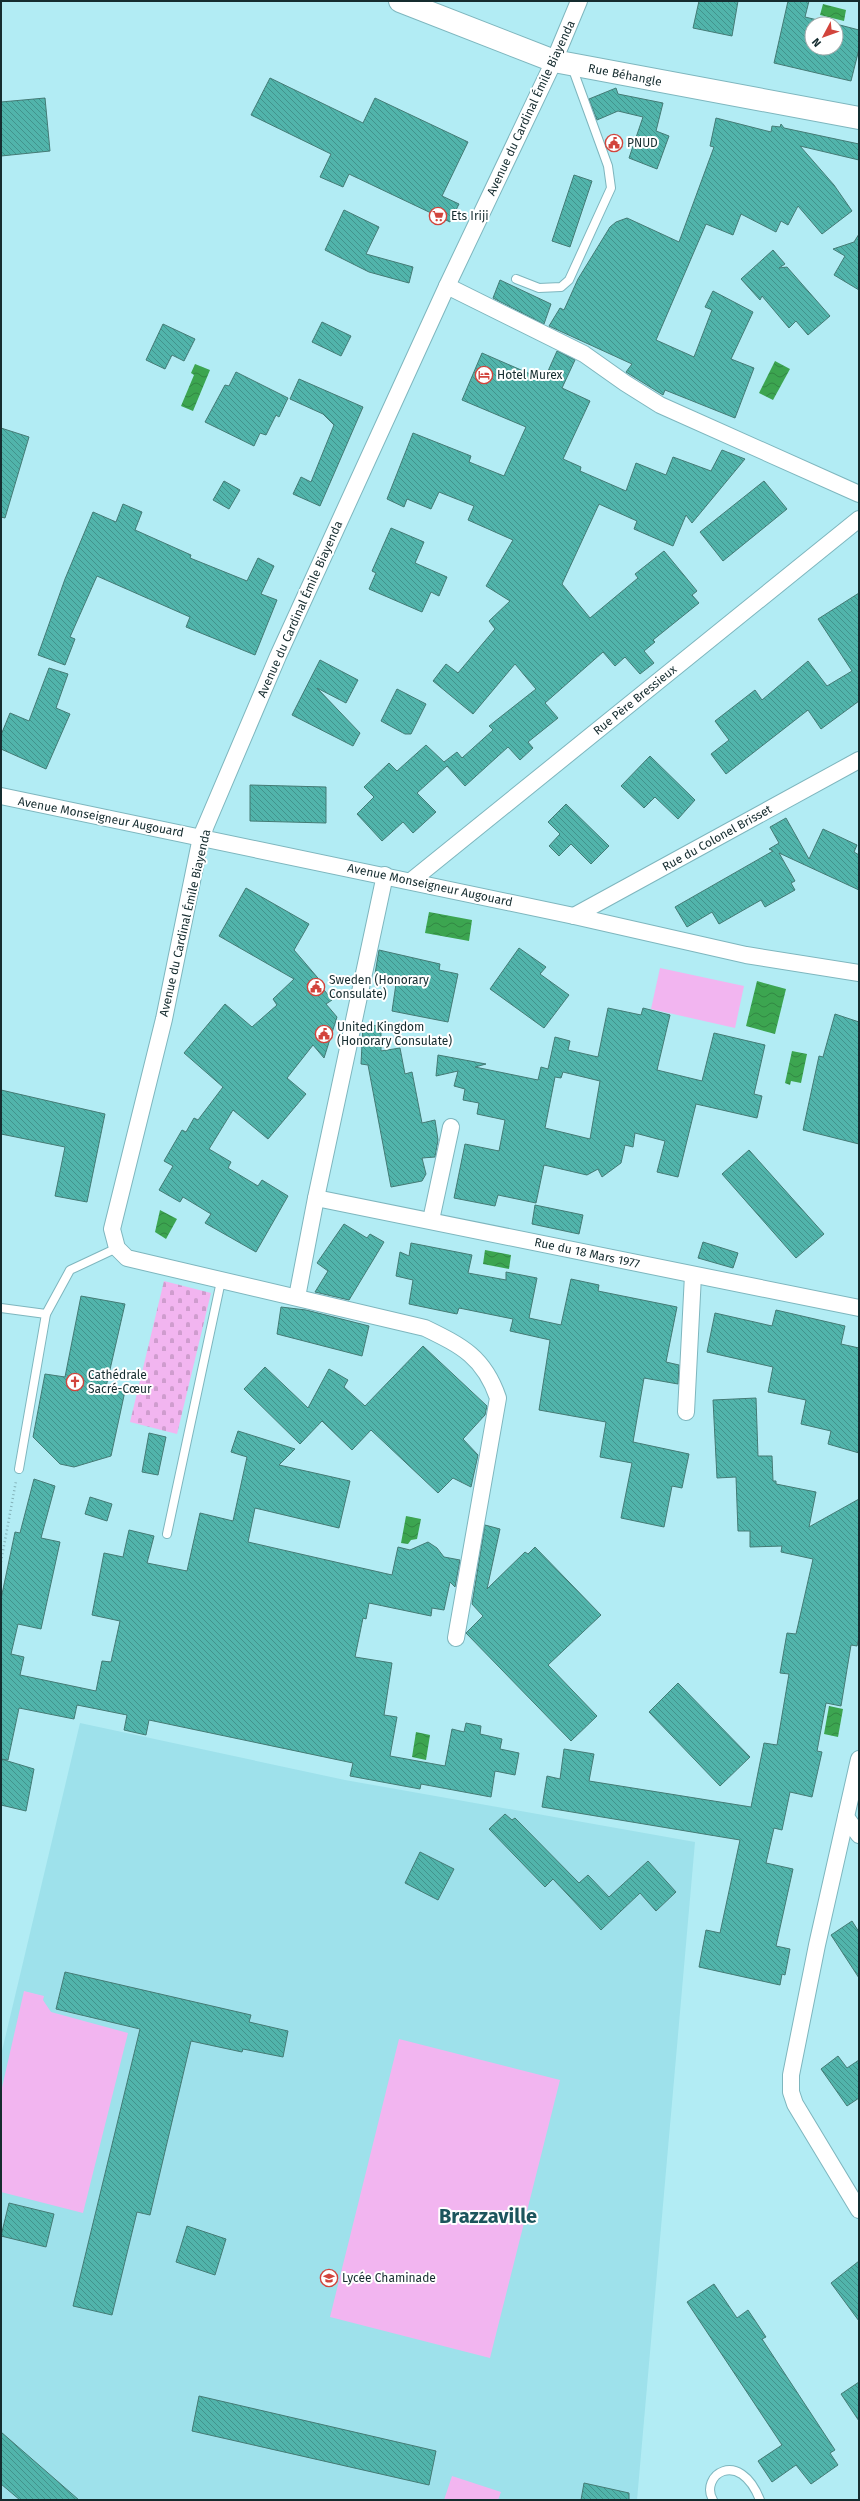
<svg xmlns="http://www.w3.org/2000/svg" width="860" height="2501" font-family="'Fira Sans',sans-serif">
	<defs>
		<pattern id="cemetery-stones" width="16" height="16" patternUnits="userSpaceOnUse"><rect width="16" height="16" fill="#f2b5f0"/><path d="M2 7V4a2 2 0 0 1 4 0v3zM10 15v-3a2 2 0 0 1 4 0v3z" fill="#cf9cce"/></pattern>
		<pattern id="water-waves" width="16" height="10" patternUnits="userSpaceOnUse"><rect width="16" height="10" fill="#3ca550"/><path d="M0 5q4-4 8 0t8 0" fill="none" stroke="#318743"/></pattern>
		<pattern id="building-back-hatch" width="6" height="6" patternUnits="userSpaceOnUse"><rect width="6" height="6" fill="#51b4ab"/><path d="M-1 5l2 2M0 0l6 6M5-1l2 2" fill="none" stroke="#42938c"/></pattern>
	</defs>
	<rect width="100%" height="100%" fill="#b2ecf4"/>
	<polygon fill="#9ee1eb" points="80,1723 345,1780 695,1842 637,2500 1,2500 1,2055"/>
	<g fill="#f2b5f0">
		<polygon points="660,968 744,986 735,1028 651,1009"/>
		<polygon points="24,1991 44,1996 43,2000 51,2012 128,2033 83,2213 1,2192 1,2092"/>
		<polygon points="399,2039 560,2080 490,2358 330,2317"/>
		<polygon points="452,2476 501,2492 498,2500 444,2500"/>
	</g>
	<polygon fill="url(#cemetery-stones)" points="164,1281 211,1293 177,1434 130,1422"/>
	<g fill="url(#water-waves)">
		<polygon points="823,4 846,10 844,21 820,15"/>
		<polygon points="775,361 790,369 773,400 759,393"/>
		<polygon points="195,364 210,370 193,411 181,406 194,375 191,373"/>
		<polygon points="429,912 472,920 469,941 425,933"/>
		<polygon points="757,981 786,989 775,1034 746,1026"/>
		<polygon points="792,1051 807,1054 801,1083 791,1081 790,1085 785,1083"/>
		<polygon points="160,1210 177,1219 166,1239 155,1232"/>
		<polygon points="485,1250 511,1255 509,1269 483,1264"/>
		<polygon points="406,1516 421,1519 417,1539 411,1540 408,1544 401,1543"/>
		<polygon points="829,1706 843,1709 838,1737 824,1734"/>
		<polygon points="416,1732 430,1735 426,1760 412,1757"/>
	</g>
	<g fill="url(#building-back-hatch)" stroke="#447b75" fill-rule="evenodd">
		<polygon points="699,1 738,1 732,36 693,28"/>
		<polygon points="788,1 809,1 805,17 834,24 812,24 812,48 836,48 836,24 859,30 859,49 851,81 774,63"/>
		<polygon points="270,78 363,123 375,98 468,142 442,196 459,204 450,222 349,174 343,187 320,177 331,154 251,115"/>
		<polygon points="616,88 618,94 663,103 656,131 669,136 657,169 629,158 643,117 618,111 597,120 589,99"/>
		<polygon points="45,98 50,151 1,156 1,102"/>
		<polygon points="716,118 771,132 772,126 780,127 781,124 784,128 859,144 859,160 800,146 834,185 852,211 822,234 798,206 788,225 781,221 776,232 741,214 733,235 706,224 656,340 694,357 712,310 705,307 713,291 753,312 731,359 754,368 735,418 665,390 663,395 626,372 632,364 549,326 560,308 564,310 578,279 610,227 616,222 627,218 679,242 714,147 710,146"/>
		<polygon points="574,175 592,181 570,247 552,241"/>
		<polygon points="344,210 379,227 366,254 413,267 409,283 369,272 325,250"/>
		<polygon points="859,234 859,290 834,275 845,256 833,249 854,242"/>
		<polygon points="773,250 785,264 779,268 787,267 830,316 808,335 796,321 789,328 762,296 760,300 741,279"/>
		<polygon points="500,280 551,304 544,324 493,298"/>
		<polygon points="322,322 351,336 341,356 312,342"/>
		<polygon points="163,324 195,339 184,361 172,355 165,369 146,360"/>
		<polygon points="557,351 575,360 562,388 590,401 563,459 581,467 580,471 626,491 636,463 666,475 673,457 711,471 722,450 745,459 692,523 686,515 673,546 634,529 637,521 599,504 562,584 590,618 638,578 635,574 664,551 697,591 692,595 699,603 653,640 655,642 644,651 654,663 640,674 625,657 615,666 603,652 545,703 558,718 528,742 533,748 520,760 508,747 465,786 447,766 417,793 436,812 413,833 403,822 382,841 357,814 374,797 364,787 389,763 397,771 426,745 444,762 457,752 462,758 493,730 489,726 536,689 515,664 473,714 433,681 446,664 458,673 495,629 489,621 510,601 486,586 513,540 468,520 474,506 439,492 431,509 407,499 404,507 387,499 413,433 471,456 469,462 504,476 526,427 462,400 482,353 544,380"/>
		<polygon points="236,372 288,398 279,417 276,415 266,435 260,433 254,446 205,422 225,385 229,386"/>
		<polygon points="299,379 363,407 320,506 293,494 301,477 311,482 334,425 323,414 290,399"/>
		<polygon points="1,428 29,437 5,518 1,517"/>
		<polygon points="224,481 240,490 229,509 213,500"/>
		<polygon points="764,481 787,509 723,561 700,532"/>
		<polygon points="123,504 142,512 135,530 191,555 190,558 247,581 258,558 274,566 261,594 277,600 255,655 186,627 190,617 97,576 70,637 75,639 65,665 38,655 65,579 93,512 116,522"/>
		<polygon points="391,528 424,542 415,563 447,577 439,596 431,592 422,612 369,589 376,573 372,571"/>
		<polygon points="859,593 859,701 821,729 808,710 726,774 711,754 729,740 715,721 755,690 762,700 808,661 827,686 852,671 818,619"/>
		<polygon points="320,660 358,680 346,703 317,688 360,733 353,746 292,715"/>
		<polygon points="49,668 68,674 56,708 70,714 46,769 1,749 1,735 10,713 29,721"/>
		<polygon points="397,689 426,704 411,734 405,734 381,721"/>
		<polygon points="650,756 695,800 678,819 655,797 644,808 621,786"/>
		<polygon points="250,785 326,787 326,823 250,821"/>
		<polygon points="566,804 609,846 591,864 571,844 559,856 549,846 560,834 548,822"/>
		<polygon points="786,818 809,859 823,829 857,845 854,852 859,855 859,890 779,853 795,881 791,883 795,890 765,907 761,900 719,924 712,912 687,927 675,907 773,851 769,849 779,843 770,827"/>
		<polygon points="246,888 309,924 294,950 323,984 321,986 332,1000 326,1004 337,1017 324,1058 313,1045 287,1078 306,1094 268,1139 233,1110 209,1149 231,1162 228,1168 258,1186 262,1180 288,1196 256,1252 205,1223 211,1214 183,1197 180,1202 159,1190 173,1166 164,1161 182,1130 186,1132 194,1118 198,1120 223,1087 184,1053 225,1004 252,1027 277,1005 273,999 294,979 219,936"/>
		<polygon points="519,948 546,967 540,974 569,995 544,1028 490,989"/>
		<polygon points="379,950 440,964 439,970 458,974 448,1022 392,1011 396,984 374,980"/>
		<path d="M608 1008 641 1015 643 1008 670 1015 657 1070 702 1081 714 1033 765 1045 754 1094 762 1096 757 1118 696 1104 678 1177 657 1172 665 1141 635 1133 633 1147 625 1145 621 1163 602 1177 598 1169 587 1175 544 1165 536 1203 498 1195 495 1206 454 1198 465 1144 499 1151 505 1120 477 1114 479 1103 463 1100 465 1089 454 1086 458 1071 436 1076 438 1055 486 1064 475 1067 538 1080 541 1067 548 1069 555 1037 570 1041 568 1050 598 1057ZM563 1072 600 1081 590 1139 545 1128 555 1077 561 1078Z"/>
		<polygon points="835,1014 859,1022 859,1144 803,1130 819,1056 823,1057"/>
		<polygon points="363,1025 381,1026 381,1051 400,1048 405,1074 412,1072 422,1123 435,1120 438,1140 435,1157 422,1158 426,1174 422,1181 391,1187 368,1065 361,1064"/>
		<polygon points="1,1090 105,1114 87,1202 55,1196 65,1147 1,1134"/>
		<polygon points="749,1150 824,1234 796,1258 722,1174"/>
		<polygon points="535,1205 583,1215 579,1234 532,1224"/>
		<polygon points="344,1224 367,1238 370,1234 384,1242 349,1300 315,1292 328,1271 317,1263"/>
		<polygon points="703,1242 738,1253 733,1268 698,1258"/>
		<polygon points="411,1243 472,1255 468,1273 506,1280 506,1272 537,1278 529,1318 561,1325 571,1279 599,1285 598,1291 677,1307 666,1362 679,1365 678,1384 644,1378 633,1442 689,1454 682,1488 672,1486 664,1527 621,1518 632,1463 600,1457 606,1422 539,1410 550,1340 510,1331 513,1319 459,1308 457,1314 409,1304 413,1280 396,1276 400,1252 409,1256"/>
		<polygon points="81,1296 125,1304 106,1387 125,1391 111,1456 74,1467 60,1464 33,1437 45,1374 65,1377"/>
		<polygon points="281,1307 306,1310 369,1326 362,1356 277,1334"/>
		<polygon points="776,1310 845,1326 841,1344 859,1348 859,1453 828,1444 831,1431 801,1424 806,1400 768,1392 773,1367 707,1352 715,1313 772,1326"/>
		<polygon points="423,1346 487,1406 485,1415 463,1439 478,1455 471,1487 453,1478 438,1493 371,1430 352,1450 322,1421 300,1444 244,1389 265,1367 308,1408 329,1369 348,1380 344,1387 365,1406"/>
		<polygon points="756,1398 758,1456 772,1456 773,1481 776,1481 776,1484 816,1492 809,1527 859,1499 859,1637 857,1646 851,1645 841,1706 826,1703 817,1751 822,1752 812,1797 790,1792 782,1830 774,1828 766,1863 793,1869 776,1946 790,1949 785,1975 782,1974 780,1985 699,1967 706,1930 720,1933 740,1840 542,1807 547,1776 560,1779 564,1749 594,1754 589,1781 751,1807 764,1743 777,1745 789,1674 780,1673 787,1633 796,1634 813,1559 781,1552 782,1546 750,1547 750,1531 738,1531 736,1477 717,1478 713,1400"/>
		<polygon points="238,1431 295,1449 279,1465 350,1481 339,1528 255,1508 248,1542 392,1575 398,1547 410,1550 428,1542 437,1548 444,1557 460,1560 455,1587 450,1582 444,1610 432,1608 431,1616 369,1603 366,1619 363,1618 355,1657 392,1663 384,1715 397,1717 390,1756 445,1766 452,1729 464,1732 466,1723 481,1726 480,1734 502,1739 500,1749 519,1753 515,1775 495,1771 491,1797 421,1784 420,1789 350,1776 353,1763 149,1720 146,1735 124,1730 127,1715 77,1705 74,1719 19,1708 8,1760 1,1759 34,1769 26,1811 1,1805 1,1599 15,1532 20,1533 34,1479 55,1486 41,1538 60,1542 41,1629 18,1624 11,1654 24,1657 20,1675 96,1691 102,1661 111,1662 120,1621 92,1615 104,1553 123,1557 129,1530 154,1536 147,1563 187,1571 200,1513 233,1521 247,1457 231,1452"/>
		<polygon points="149,1433 166,1437 158,1475 142,1472"/>
		<polygon points="90,1497 112,1504 107,1521 85,1514"/>
		<polygon points="485,1525 500,1529 487,1589 525,1552 528,1554 535,1547 601,1615 548,1665 597,1716 571,1741 466,1633 483,1616 472,1604"/>
		<polygon points="678,1683 750,1757 720,1786 649,1712"/>
		<polygon points="505,1814 512,1820 515,1818 579,1883 588,1875 609,1897 648,1861 676,1892 656,1911 640,1893 601,1930 553,1879 545,1887 489,1829"/>
		<polygon points="420,1852 454,1869 438,1900 405,1883"/>
		<polygon points="852,1921 859,1932 859,1978 831,1935"/>
		<polygon points="65,1972 251,2015 249,2022 288,2031 283,2057 243,2049 242,2052 191,2041 150,2215 137,2212 112,2315 73,2306 140,2029 56,2009"/>
		<polygon points="838,2056 847,2068 859,2060 859,2098 847,2106 821,2069"/>
		<polygon points="9,2203 54,2214 46,2247 1,2236"/>
		<polygon points="187,2226 226,2239 215,2275 176,2262"/>
		<polygon points="859,2261 859,2321 831,2283"/>
		<polygon points="714,2284 737,2318 748,2310 766,2337 762,2339 835,2450 830,2453 838,2465 811,2484 796,2465 772,2482 758,2461 782,2445 687,2302"/>
		<polygon points="859,2382 859,2421 841,2394"/>
		<polygon points="199,2396 436,2451 429,2485 192,2431"/>
		<polygon points="1,2432 79,2500 20,2500 1,2484"/>
		<polygon points="584,2483 629,2493 629,2500 581,2500"/>
	</g>
	<g fill="none" stroke-linecap="round" stroke-linejoin="round">
		<defs>
			<g id="lane">
				<polyline points="516,279 539,288 561,287 569,280 611,188 608,166 572,67"/>
				<polyline points="1,1308 46,1314"/>
				<polyline points="19,1469 46,1314 70,1270 117,1248"/>
				<polyline points="167,1534 221,1281"/>
				<path d="M713 2500C699 2476 739 2447 760 2500"/>
			</g>
			<g id="street">
				<polyline points="447,286 584,354 625,383 660,405 859,494"/>
				<polyline points="1,796 574,916 746,955 859,973"/>
				<polyline points="411,881 859,519"/>
				<polyline points="574,916 859,760"/>
				<polyline points="316,1198 859,1308"/>
				<polyline points="431,1220 451,1127"/>
				<polyline points="297,1297 316,1198 385,875"/>
				<polyline points="686,1412 693,1275"/>
				<path d="M456 1638 498 1398C484 1357 462 1346 425 1328L127 1258 117 1248 112 1229 164 1019 201 837 278 656 447 286 554 61 579 1"/>
				<polyline points="859,1759 817,1945 791,2075 791,2092 795,2104 859,2210"/>
				<polyline points="846,1817 859,1835"/>
			</g>
			<polyline id="secondary" points="400,1 554,61 859,118"/>
		</defs>
		<use href="#lane" stroke="#7eb6be" stroke-width="10"/>
		<use href="#street" stroke="#7eb6be" stroke-width="18"/>
		<use href="#secondary" stroke="#7eb6be" stroke-width="24"/>
		<polyline stroke="#82b1b8" stroke-width="2.5" stroke-dasharray="1 3" stroke-linecap="butt" points="1,1562 16,1481"/>
		<use href="#lane" stroke="#fff" stroke-width="8"/>
		<use href="#street" stroke="#fff" stroke-width="16"/>
		<use href="#secondary" stroke="#fff" stroke-width="22"/>
	</g>
	<defs>
		<symbol id="civic-ring" viewBox="-11 -11 22 22"><circle r="9.5" fill="#fff" stroke="#d2443c" stroke-width="1.5"/><path d="M-.6-6.5H3V-4.5H.6V-3L4-1V1h2V6H-6V1h2V-1L-.6-3ZM-1.2 2.5V6h2.4V2.5Z" fill="#d2443c"/></symbol>
		<symbol id="supermarket-ring" viewBox="-11 -11 22 22"><circle r="9.5" fill="#fff" stroke="#d2443c" stroke-width="1.5"/><path d="M-6-5.5h2.5l.6 2H6L4.5 2H-2.5L-4.4-4H-6ZM-1.5 3.2a1.3 1.3 0 1 0 .1 0ZM3 3.2a1.3 1.3 0 1 0 .1 0Z" fill="#d2443c"/></symbol>
		<symbol id="hotel-ring" viewBox="-11 -11 22 22"><circle r="9.5" fill="#fff" stroke="#d2443c" stroke-width="1.5"/><path d="M-6-4.5h1.5V1H6V5H4.5V3h-9V5H-6ZM-4 0a1.8 1.8 0 1 1 3.6 0ZM.5 0V-2.5h3Q6-2.5 6 0Z" fill="#d2443c"/></symbol>
		<symbol id="church-ring" viewBox="-11 -11 22 22"><circle r="9.5" fill="#fff" stroke="#d2443c" stroke-width="1.5"/><path d="M-1.2-6h2.4v3.5h3.3v2.4h-3.3V6h-2.4V-.1h-3.3v-2.4h3.3Z" fill="#d2443c"/></symbol>
		<symbol id="school-ring" viewBox="-11 -11 22 22"><circle r="9.5" fill="#fff" stroke="#d2443c" stroke-width="1.5"/><path d="M0-5L7-2L0 1L-7-2ZM-4 1L0 2.5L4 1V4Q0 6-4 4Z" fill="#d2443c"/></symbol>
	</defs>
	<g fill-rule="evenodd">
		<use href="#civic-ring" x="604" y="133" width="20" height="20"/>
		<use href="#supermarket-ring" x="428" y="206" width="20" height="20"/>
		<use href="#hotel-ring" x="474" y="365" width="20" height="20"/>
		<use href="#civic-ring" x="306" y="977" width="20" height="20"/>
		<use href="#civic-ring" x="314" y="1024" width="20" height="20"/>
		<use href="#church-ring" x="65" y="1372" width="20" height="20"/>
		<use href="#school-ring" x="319" y="2268" width="20" height="20"/>
	</g>
	<g text-anchor="middle" dominant-baseline="central" stroke-width="4" stroke-linejoin="round" paint-order="stroke">
		<g font-size="12" fill="#152c2f" stroke="#fff">
			<text transform="translate(625 75) rotate(11)">Rue Béhangle</text>
			<text transform="translate(531 108) rotate(-65)">Avenue du Cardinal Émile Biayenda</text>
			<text transform="translate(300 609) rotate(-66)">Avenue du Cardinal Émile Biayenda</text>
			<text transform="translate(635 700) rotate(-39)">Rue Père Bressieux</text>
			<text transform="translate(101 817) rotate(11)">Avenue Monseigneur Augouard</text>
			<text transform="translate(717 838) rotate(-29)">Rue du Colonel Brisset</text>
			<text transform="translate(430 885) rotate(12)">Avenue Monseigneur Augouard</text>
			<text transform="translate(185 923) rotate(-77)">Avenue du Cardinal Émile Biayenda</text>
			<text transform="translate(587 1253) rotate(12)">Rue du 18 Mars 1977</text>
		</g>
		<g font-size="12" fill="#152c2f" stroke="#fff" text-anchor="start">
			<text x="627" y="143">PNUD</text>
			<text x="451" y="216">Ets Iriji</text>
			<text x="497" y="375">Hotel Murex</text>
			<text x="329" y="980">Sweden (Honorary<tspan x="329" dy="14">Consulate)</tspan></text>
			<text x="337" y="1027">United Kingdom<tspan x="337" dy="14">(Honorary Consulate)</tspan></text>
			<text x="88" y="1375">Cathédrale<tspan x="88" dy="14">Sacré-Cœur</tspan></text>
			<text x="342" y="2278">Lycée Chaminade</text>
		</g>
		<g font-size="20" font-weight="bold" fill="#1c555d" stroke="#fff">
			<text x="488" y="2216">Brazzaville</text>
		</g>
	</g>
	<rect width="860" height="2501" fill="none" stroke="#152c2f" stroke-width="4"/>
	<g transform="translate(824 36) rotate(229)"><circle r="19" fill="#ffffff" stroke="#a1abac"/>
	<path d="M0-3L7 15L0 10L-7 15Z" fill="#d2443c"/>
	<text y="-6" font-size="11" font-weight="bold" text-anchor="middle" fill="#152c2f">N</text>
	</g>
</svg>
